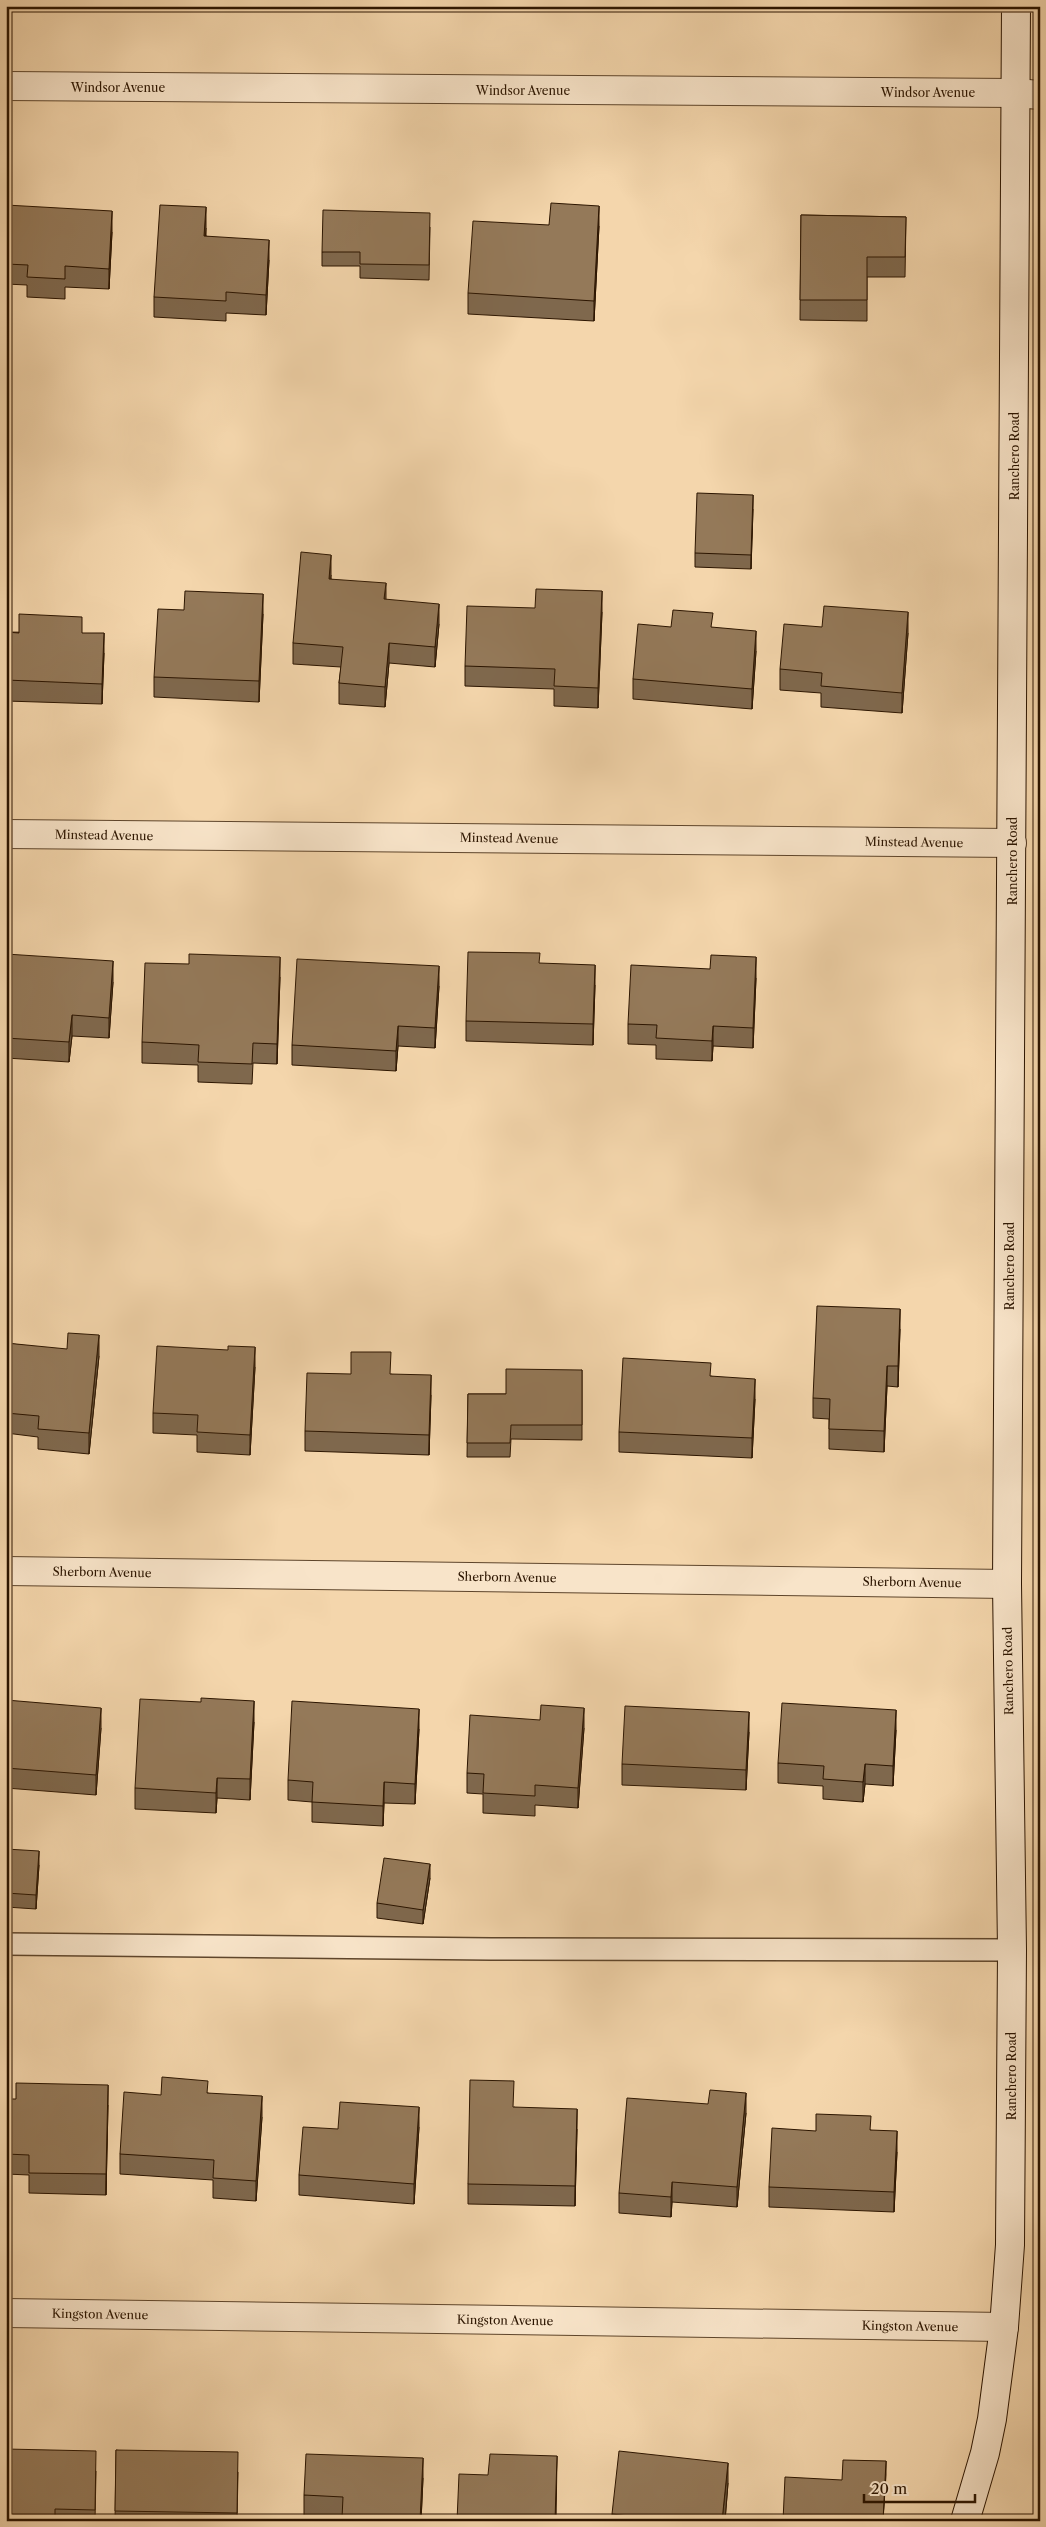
<svg xmlns="http://www.w3.org/2000/svg" width="1046" height="2527" font-family="'Libre Caslon Text',serif">
	<rect width="100%" height="100%" fill="#f4d6ac"/>
	<filter id="stains"><feTurbulence type="fractalNoise" baseFrequency=".004" numOctaves="4"/><feColorMatrix values="0 0 0 0 .2 0 0 0 0 .09 0 0 0 0 .02 0 0 0 .5 -.17"/></filter>
	<radialGradient id="worn" r=".72"><stop offset=".6" stop-color="#630" stop-opacity="0"/><stop offset="1" stop-color="#630" stop-opacity=".3"/></radialGradient>
	<g fill="none" stroke-linecap="round" stroke-linejoin="round">
		<defs>
			<polyline id="service" points="6,1944 491,1949 1012,1950"/>
			<g id="minor">
				<polyline points="6,86 1015,93 1040,95"/>
				<polyline points="6,834 1012,843"/>
				<polyline points="6,1571 1007,1584"/>
				<polyline points="6,2313 1004,2327"/>
			</g>
			<polyline id="secondary" points="965,2521 985,2453 992,2419 1004,2327 1010,2245 1012,1950 1007,1584 1016,6"/>
		</defs>
		<use href="#service" stroke="#5e452b" stroke-width="24"/>
		<use href="#minor" stroke="#5e452b" stroke-width="30"/>
		<use href="#secondary" stroke="#2c1500" stroke-width="30"/>
		<use href="#service" stroke="#f8e4c9" stroke-width="21"/>
		<use href="#minor" stroke="#f8e4c9" stroke-width="28"/>
		<use href="#secondary" stroke="#f8e4c9" stroke-width="28"/>
	</g>
	<g fill="#7f684d" stroke="#2c1500">
		<polygon points="6,205 112,232 109,289 65,287 65,299 27,297 27,285 6,284"/>
		<polygon points="801,215 906,217 905,277 867,277 867,321 800,320"/>
		<polygon points="549,225 599,226 594,321 468,314 468,293"/>
		<polygon points="430,227 429,280 360,278 360,266 322,266 322,252"/>
		<polygon points="206,228 206,236 269,260 266,315 226,313 226,321 154,317 154,297"/>
		<polygon points="753,509 751,569 695,567 695,553"/>
		<polygon points="331,575 331,579 386,600 439,624 435,667 389,663 385,707 339,704 339,683 341,667 293,664 293,643"/>
		<polygon points="602,612 598,708 554,706 554,689 465,686 465,666"/>
		<polygon points="263,614 259,702 154,697 154,677"/>
		<polygon points="671,627 713,628 756,651 752,709 633,699 633,679"/>
		<polygon points="6,632 82,633 104,653 102,704 6,701"/>
		<polygon points="908,633 902,713 821,707 821,693 780,690 780,669"/>
		<polygon points="6,954 113,982 109,1038 72,1036 69,1062 6,1058"/>
		<polygon points="540,964 595,985 593,1045 466,1041 466,1021"/>
		<polygon points="280,977 277,1064 253,1063 252,1084 198,1082 198,1065 142,1063 142,1042"/>
		<polygon points="756,978 753,1048 713,1046 712,1061 656,1059 656,1045 628,1044 628,1024"/>
		<polygon points="439,986 435,1048 398,1046 396,1071 292,1065 292,1045"/>
		<polygon points="900,1329 898,1387 887,1386 884,1452 829,1449 829,1419 813,1418 813,1398"/>
		<polygon points="6,1343 99,1356 89,1454 38,1449 38,1437 6,1433"/>
		<polygon points="255,1367 250,1455 197,1452 197,1435 153,1433 153,1413"/>
		<polygon points="582,1370 582,1440 511,1439 510,1457 467,1457 468,1394 506,1394"/>
		<polygon points="391,1374 431,1395 429,1455 305,1451 305,1431"/>
		<polygon points="711,1376 755,1399 752,1458 619,1452 619,1432"/>
		<polygon points="6,1700 101,1728 96,1795 6,1788"/>
		<polygon points="254,1722 250,1800 217,1798 216,1813 135,1809 135,1788"/>
		<polygon points="584,1728 578,1808 535,1805 535,1816 483,1813 483,1794 467,1793 467,1773"/>
		<polygon points="419,1729 415,1804 384,1803 383,1826 312,1822 312,1802 288,1800 288,1780"/>
		<polygon points="896,1730 893,1786 865,1784 863,1802 823,1799 823,1786 778,1783 778,1763"/>
		<polygon points="749,1732 746,1790 622,1785 622,1764"/>
		<polygon points="6,1849 39,1865 36,1909 6,1907"/>
		<polygon points="430,1878 423,1924 377,1918 377,1903"/>
		<polygon points="208,2093 262,2117 256,2201 213,2198 213,2180 120,2174 120,2154 161,2095"/>
		<polygon points="6,2099 108,2105 106,2195 29,2193 29,2175 6,2174"/>
		<polygon points="514,2107 577,2129 575,2206 468,2204 468,2184"/>
		<polygon points="746,2113 737,2207 672,2202 671,2217 619,2213 619,2193"/>
		<polygon points="419,2127 414,2204 299,2195 299,2175 338,2129"/>
		<polygon points="871,2130 897,2152 894,2212 769,2207 769,2187 816,2131"/>
		<polygon points="116,2450 238,2472 237,2521 115,2521"/>
		<polygon points="96,2471 95,2521 6,2521"/>
		<polygon points="423,2478 421,2521 342,2521 342,2517 304,2516 304,2495"/>
		<polygon points="728,2483 725,2521 612,2521 612,2514"/>
	</g>
	<g fill="#68553e" stroke="#2c1500">
		<polygon points="599,206 599,226 594,321 594,301"/>
		<polygon points="206,207 206,228 204,256 204,236"/>
		<polygon points="112,211 112,232 109,289 109,269"/>
		<polygon points="269,240 269,260 266,315 266,295"/>
		<polygon points="753,495 753,509 751,569 751,555"/>
		<polygon points="331,555 331,575 329,599 329,579"/>
		<polygon points="386,583 386,604 384,599"/>
		<polygon points="602,591 602,612 598,708 598,688"/>
		<polygon points="263,594 263,614 259,702 259,681"/>
		<polygon points="439,604 439,624 435,667 435,647"/>
		<polygon points="908,612 908,633 902,713 902,693"/>
		<polygon points="756,631 756,651 752,709 752,689"/>
		<polygon points="104,633 104,653 102,704 102,684"/>
		<polygon points="389,643 389,663 385,707 385,687"/>
		<polygon points="280,957 280,977 277,1064 277,1044"/>
		<polygon points="756,957 756,978 753,1048 753,1028"/>
		<polygon points="113,961 113,982 109,1038 109,1018"/>
		<polygon points="595,965 595,985 593,1045 593,1024"/>
		<polygon points="439,966 439,986 435,1048 435,1028"/>
		<polygon points="72,1015 72,1036 69,1062 69,1042"/>
		<polygon points="398,1026 398,1046 396,1071 396,1051"/>
		<polygon points="713,1026 713,1046 712,1061 712,1041"/>
		<polygon points="900,1309 900,1329 898,1387 898,1366"/>
		<polygon points="99,1335 99,1356 89,1454 89,1433"/>
		<polygon points="255,1347 255,1367 250,1455 250,1435"/>
		<polygon points="887,1366 887,1386 884,1452 884,1431"/>
		<polygon points="431,1375 431,1395 429,1455 429,1435"/>
		<polygon points="755,1379 755,1399 752,1458 752,1438"/>
		<polygon points="254,1701 254,1722 250,1800 250,1779"/>
		<polygon points="101,1708 101,1728 96,1795 96,1775"/>
		<polygon points="584,1708 584,1728 578,1808 578,1788"/>
		<polygon points="419,1709 419,1729 415,1804 415,1784"/>
		<polygon points="896,1710 896,1730 893,1786 893,1766"/>
		<polygon points="749,1712 749,1732 746,1790 746,1770"/>
		<polygon points="865,1764 865,1784 863,1802 863,1782"/>
		<polygon points="217,1778 217,1798 216,1813 216,1793"/>
		<polygon points="384,1782 384,1803 383,1826 383,1806"/>
		<polygon points="39,1851 39,1865 36,1909 36,1895"/>
		<polygon points="430,1864 430,1878 423,1924 423,1910"/>
		<polygon points="108,2085 108,2105 106,2195 106,2174"/>
		<polygon points="746,2093 746,2113 737,2207 737,2187"/>
		<polygon points="262,2096 262,2117 256,2201 256,2181"/>
		<polygon points="419,2107 419,2127 414,2204 414,2184"/>
		<polygon points="577,2109 577,2129 575,2206 575,2186"/>
		<polygon points="897,2131 897,2152 894,2212 894,2192"/>
		<polygon points="672,2182 672,2202 671,2217 671,2197"/>
		<polygon points="557,2456 556,2521 555,2521"/>
		<polygon points="423,2458 423,2478 421,2521 420,2521"/>
		<polygon points="886,2461 886,2475 883,2521"/>
		<polygon points="728,2463 728,2483 725,2521 722,2521"/>
	</g>
	<g fill="#947959" stroke="#2c1500">
		<polygon points="551,203 599,206 594,301 468,293 473,221 549,225"/>
		<polygon points="6,205 112,211 109,269 65,266 65,279 27,277 28,265 6,264"/>
		<polygon points="160,205 206,207 204,236 269,240 266,295 226,292 226,301 154,297"/>
		<polygon points="323,210 430,213 429,265 360,264 360,252 322,252"/>
		<polygon points="801,215 906,217 905,257 867,257 867,300 800,300"/>
		<polygon points="697,493 753,495 751,555 695,553"/>
		<polygon points="301,552 331,555 329,579 386,583 384,599 439,604 435,647 389,643 385,687 339,683 343,647 293,643"/>
		<polygon points="536,589 602,591 598,688 554,686 555,669 465,666 467,606 535,608"/>
		<polygon points="185,591 263,594 259,681 154,677 158,609 184,610"/>
		<polygon points="824,606 908,612 902,693 821,686 822,673 780,669 784,624 822,627"/>
		<polygon points="673,610 713,613 711,627 756,631 752,689 633,679 638,624 671,627"/>
		<polygon points="19,614 82,617 82,633 104,633 102,684 6,680 6,632 19,633"/>
		<polygon points="468,952 540,953 539,963 595,965 593,1024 466,1021"/>
		<polygon points="6,954 113,961 109,1018 72,1015 69,1042 6,1038"/>
		<polygon points="189,954 280,957 277,1044 253,1043 252,1064 198,1062 199,1045 142,1042 145,963 189,964"/>
		<polygon points="711,955 756,957 753,1028 713,1026 712,1041 656,1038 657,1025 628,1024 631,965 710,969"/>
		<polygon points="297,959 439,966 435,1028 398,1026 396,1051 292,1045"/>
		<polygon points="817,1306 900,1309 898,1366 887,1366 884,1431 829,1429 830,1399 813,1398"/>
		<polygon points="68,1333 99,1335 89,1433 38,1429 39,1416 6,1413 6,1343 67,1349"/>
		<polygon points="157,1346 228,1350 228,1346 255,1347 250,1435 197,1432 198,1415 153,1413"/>
		<polygon points="351,1352 391,1352 390,1374 431,1375 429,1435 305,1431 307,1373 351,1374"/>
		<polygon points="623,1358 711,1363 710,1376 755,1379 752,1438 619,1432"/>
		<polygon points="506,1369 582,1370 582,1425 511,1425 510,1443 467,1443 468,1394 506,1394"/>
		<polygon points="201,1698 254,1701 250,1779 217,1778 216,1793 135,1788 140,1699 201,1702"/>
		<polygon points="6,1700 101,1708 96,1775 6,1768"/>
		<polygon points="292,1701 419,1709 415,1784 384,1782 383,1806 312,1802 313,1782 288,1780"/>
		<polygon points="782,1703 896,1710 893,1766 865,1764 863,1782 823,1779 824,1766 778,1763"/>
		<polygon points="541,1705 584,1708 578,1788 535,1785 535,1796 483,1793 484,1774 467,1773 470,1715 540,1720"/>
		<polygon points="625,1706 749,1712 746,1770 622,1764"/>
		<polygon points="6,1849 39,1851 36,1895 6,1893"/>
		<polygon points="384,1858 430,1864 423,1910 377,1903"/>
		<polygon points="162,2077 208,2081 207,2093 262,2096 256,2181 213,2178 214,2160 120,2154 124,2092 161,2095"/>
		<polygon points="470,2080 514,2081 513,2107 577,2109 575,2186 468,2184"/>
		<polygon points="16,2083 108,2085 106,2174 29,2173 29,2155 6,2154 6,2099 16,2099"/>
		<polygon points="710,2090 746,2093 737,2187 672,2182 671,2197 619,2193 627,2098 708,2104"/>
		<polygon points="340,2102 419,2107 414,2184 299,2175 303,2127 338,2129"/>
		<polygon points="816,2114 871,2116 870,2130 897,2131 894,2192 769,2187 772,2128 816,2131"/>
		<polygon points="6,2449 96,2451 95,2510 55,2509 55,2521 6,2521"/>
		<polygon points="116,2450 238,2452 237,2513 115,2511"/>
		<polygon points="619,2451 728,2463 722,2521 672,2521 612,2514"/>
		<polygon points="306,2454 423,2458 420,2521 342,2518 343,2497 304,2495"/>
		<polygon points="490,2454 557,2456 555,2521 457,2521 459,2474 488,2475"/>
		<polygon points="843,2460 886,2461 883,2521 783,2521 785,2477 842,2480"/>
	</g>
	<g text-anchor="middle" dominant-baseline="central" stroke-width="4" stroke-linejoin="round" paint-order="stroke">
		<g font-size="12" fill="#2c1500" stroke="#f8e4c9">
			<text x="118" y="87">Windsor Avenue</text>
			<text x="523" y="90">Windsor Avenue</text>
			<text x="928" y="92">Windsor Avenue</text>
			<text transform="translate(1014 456) rotate(-90)">Ranchero Road</text>
			<text transform="translate(104 835) rotate(1)">Minstead Avenue</text>
			<text transform="translate(509 838) rotate(1)">Minstead Avenue</text>
			<text transform="translate(914 842) rotate(1)">Minstead Avenue</text>
			<text transform="translate(1012 861) rotate(-90)">Ranchero Road</text>
			<text transform="translate(1009 1266) rotate(-90)">Ranchero Road</text>
			<text transform="translate(102 1572) rotate(1)">Sherborn Avenue</text>
			<text transform="translate(507 1577) rotate(1)">Sherborn Avenue</text>
			<text transform="translate(912 1582) rotate(1)">Sherborn Avenue</text>
			<text transform="translate(1008 1671) rotate(-91)">Ranchero Road</text>
			<text transform="translate(1011 2076) rotate(-90)">Ranchero Road</text>
			<text transform="translate(100 2314) rotate(1)">Kingston Avenue</text>
			<text transform="translate(505 2320) rotate(1)">Kingston Avenue</text>
			<text transform="translate(910 2326) rotate(1)">Kingston Avenue</text>
		</g>
	</g>
	<rect width="1046" height="2527" fill="none" stroke="#f4d6ac" stroke-width="25"/>
	<rect x="8" y="8" width="1031" height="2512" fill="none" stroke="#2c1500" stroke-width="2.5"/>
	<rect x="12" y="12" width="1021" height="2502" fill="none" stroke="#2c1500"/>
	<path d="M864 2494v8h111v-8" fill="none" stroke="#2c1500" stroke-width="2.5"/>
	<text x="871" y="2494" font-size="15" fill="#2c1500" stroke="#f8e4c9" stroke-width="4" paint-order="stroke">20 m</text>
	<rect width="100%" height="100%" filter="url(#stains)"/>
	<rect width="100%" height="100%" fill="url(#worn)"/>
</svg>
